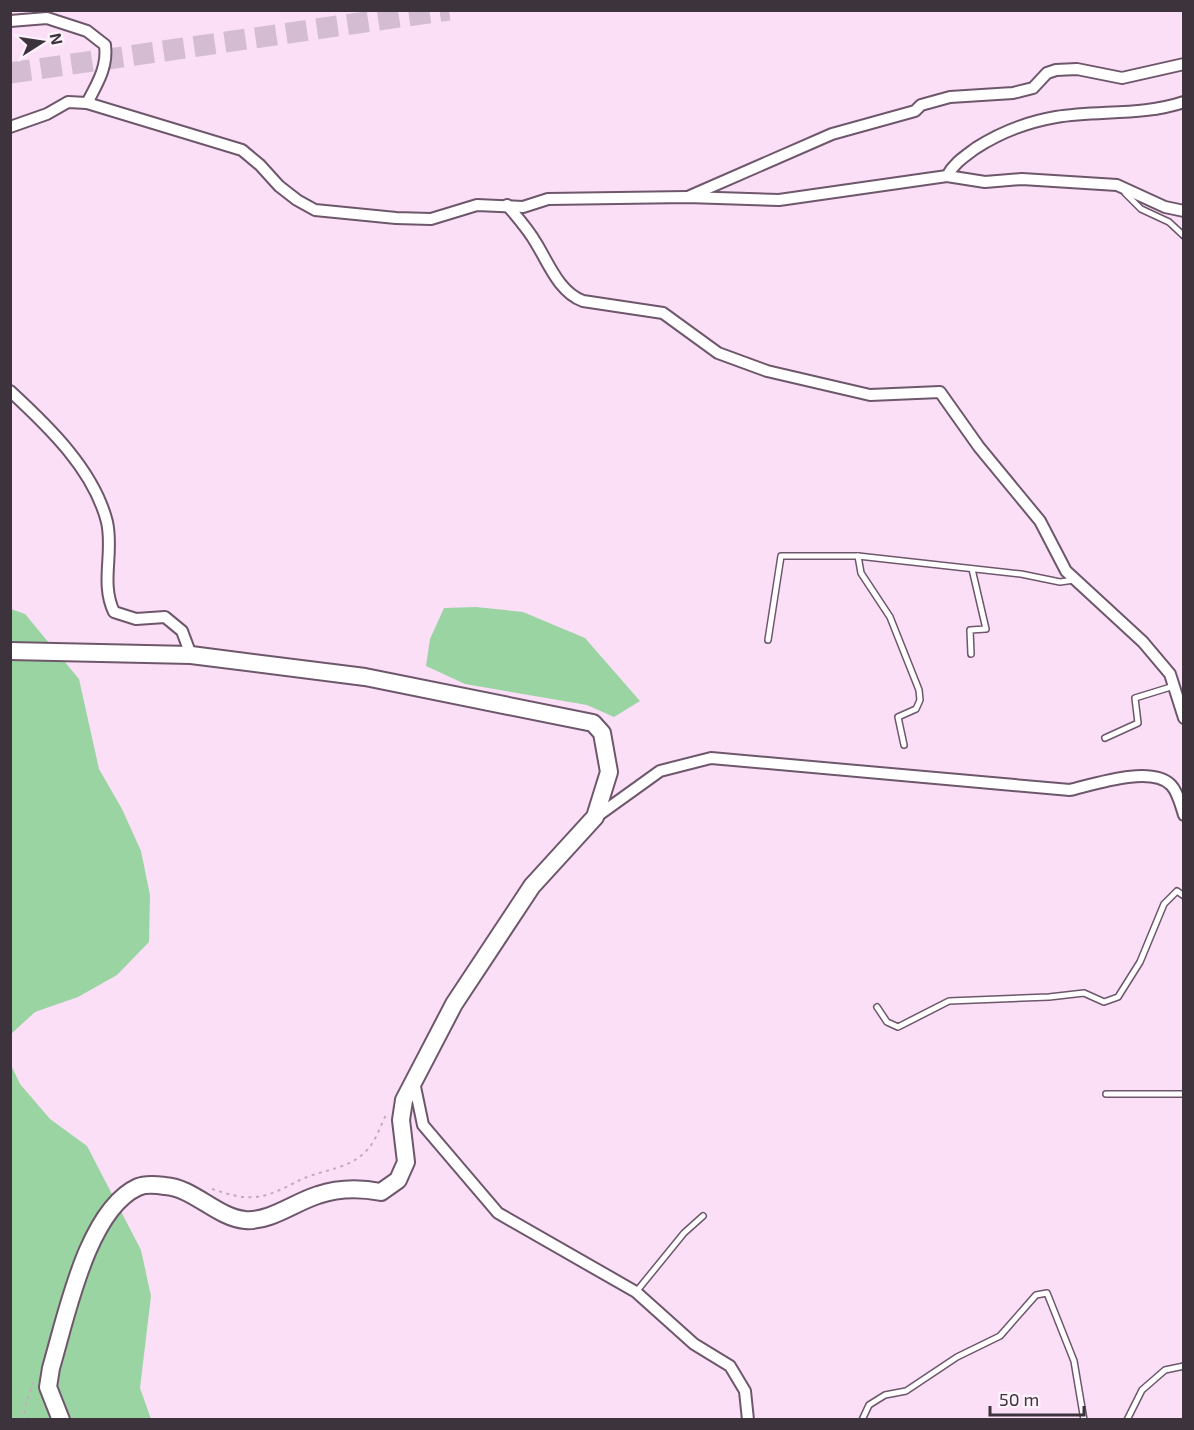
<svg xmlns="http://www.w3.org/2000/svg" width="1194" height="1430" font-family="'Exo 2',sans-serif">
	<rect width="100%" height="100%" fill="#fadff7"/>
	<g fill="#9bd4a3">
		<polygon points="476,607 523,612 585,638 640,701 614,717 587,705 465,684 426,666 430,639 444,608"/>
		<polygon points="11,609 25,614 79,679 99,769 122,809 141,851 150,895 149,942 117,975 78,997 35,1012 11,1034"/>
		<polygon points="10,1063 20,1084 50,1119 87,1146 141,1250 151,1296 140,1388 151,1419 11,1419"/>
	</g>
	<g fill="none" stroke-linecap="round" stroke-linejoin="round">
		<polyline stroke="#d4bdd2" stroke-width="21" stroke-dasharray="21 10" stroke-linecap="butt" points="10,73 449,10"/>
		<defs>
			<g id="lane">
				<polyline points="1125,193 1141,209 1169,222 1184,236"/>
				<polyline points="858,556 861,573 890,617 919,690 920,700 916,709 898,717 904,745"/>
				<polyline points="768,640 781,556 858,556 1021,574 1060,582 1074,580"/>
				<polyline points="971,654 970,630 986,629 972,569"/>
				<polyline points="1105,738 1138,723 1135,698 1174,686"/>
				<polyline points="877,1007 887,1022 898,1027 949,1001 1049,997 1084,993 1104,1002 1118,997 1140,962 1164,904 1177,891 1184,896"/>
				<polyline points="1106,1094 1184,1094"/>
				<polyline points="636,1292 684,1233 703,1216"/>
				<polyline points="862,1420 869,1405 885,1395 906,1391 957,1357 1000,1336 1036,1295 1047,1293 1074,1361 1084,1420"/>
				<polyline points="1127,1420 1142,1390 1165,1370 1184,1366"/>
			</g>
			<g id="street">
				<path d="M10 21 47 18 87 31 105 45C108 67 97 84 87 103"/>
				<polyline points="10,127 47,114 68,102 87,103 242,150 260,165 279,186 297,200 315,210 396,218 431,219 477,205 523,207 548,199 687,197 779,200 947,176 985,182 1022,179 1117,185 1165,207 1184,211"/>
				<path d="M947 176C954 163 964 157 976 148 1001 132 1027 122 1056 117 1099 110 1142 116 1184 102"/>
				<polyline points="690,196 832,134 915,111 921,105 950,97 1013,93 1033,88 1047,73 1056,70 1077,69 1122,78 1184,64"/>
				<path d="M507 205C517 217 528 229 536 243 549 264 559 292 583 301L663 313 718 353 767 371 870 395 940 392 979 447 1040 521 1066 571 1143 642 1170 674 1184 718"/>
				<path d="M10 391C48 426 94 470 107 522 114 553 100 583 114 612L136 619 165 617 182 631 191 655"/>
				<path d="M596 817 660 771 711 758 1070 790C1095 784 1151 765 1171 785 1178 792 1181 806 1184 815"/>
				<polyline points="414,1082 423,1125 498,1213 636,1292 694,1344 730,1366 745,1391 748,1420"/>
			</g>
			<path id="secondary" d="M10 651 191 655 365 677 593 723 602 733 609 772 595 817 532 886 454 1004 404 1100 401 1120 406 1162 398 1180 381 1192C360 1188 339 1188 318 1195 295 1202 270 1222 245 1220 216 1217 194 1188 165 1186 158 1185 145 1184 138 1187 87 1210 66 1318 51 1368L48 1387 61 1420"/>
		</defs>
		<use href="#lane" stroke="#6e576b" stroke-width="8"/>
		<use href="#street" stroke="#6e576b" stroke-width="14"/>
		<use href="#secondary" stroke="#6e576b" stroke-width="20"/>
		<g stroke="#c1abbf" stroke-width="2" stroke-dasharray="3 4.5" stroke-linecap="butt">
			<path d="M212 1189C228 1194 244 1200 262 1196 276 1193 288 1186 300 1180 323 1169 349 1170 367 1150 376 1141 381 1124 387 1113"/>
			<polyline points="28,1420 24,1410 33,1382"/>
		</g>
		<use href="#lane" stroke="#fff" stroke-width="5"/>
		<use href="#street" stroke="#fff" stroke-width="10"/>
		<use href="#secondary" stroke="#fff" stroke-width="16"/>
	</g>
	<rect width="1194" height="1430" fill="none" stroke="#3d333c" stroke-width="24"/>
	<g transform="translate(42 42) rotate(78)" stroke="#fdf2fc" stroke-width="4.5" paint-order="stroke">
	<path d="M0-4.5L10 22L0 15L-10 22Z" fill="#3d333c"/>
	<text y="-9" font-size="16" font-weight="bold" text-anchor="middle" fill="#3d333c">N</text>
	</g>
	<path d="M990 1406v9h94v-9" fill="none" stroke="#3d333c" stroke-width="3"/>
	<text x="999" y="1406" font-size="18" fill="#3d333c" stroke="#fdf2fc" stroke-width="4.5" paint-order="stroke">50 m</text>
</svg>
